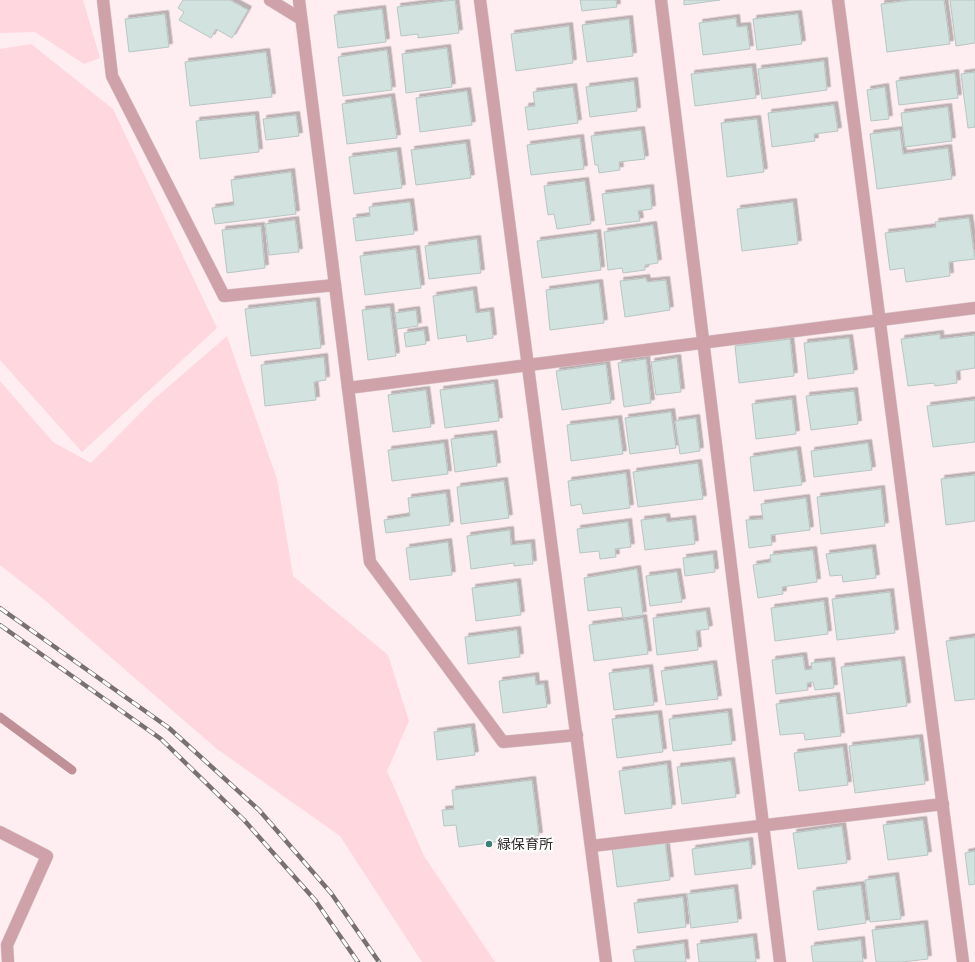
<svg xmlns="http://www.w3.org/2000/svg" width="975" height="962" font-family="'Libre Baskerville','Noto Sans JP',serif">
	<defs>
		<filter id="shadow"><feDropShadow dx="3.5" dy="-3.5" stdDeviation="0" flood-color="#0004"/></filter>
	</defs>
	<rect width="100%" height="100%" fill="#feeef1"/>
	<g fill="#ffd7de">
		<polygon points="0,0 83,0 100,58 84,64 35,32 0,33"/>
		<polygon points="31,44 113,109 217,328 82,452 0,360 0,49"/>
		<polygon points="227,336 277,479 293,576 388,655 409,721 387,771 424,856 495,962 422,962 340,836 217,749 41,597 0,565 0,381 53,442 91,463 153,400"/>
	</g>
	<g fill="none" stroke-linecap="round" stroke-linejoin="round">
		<polyline stroke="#c09099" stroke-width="9" points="0,717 72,770"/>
	</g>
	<g fill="#d2e2df" stroke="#b7c6c3" filter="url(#shadow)">
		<polygon points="183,0 230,0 248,10 232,38 216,29 211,38 179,20 184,12 178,8"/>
		<polygon points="455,0 459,33 418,38 418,34 401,36 397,7"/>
		<polygon points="580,0 616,0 617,7 582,11"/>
		<polygon points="684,0 720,0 684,5"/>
		<polygon points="911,0 944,0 950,44 887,52 881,4"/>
		<polygon points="950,0 975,0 975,43 956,46"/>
		<polygon points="382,9 386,42 338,48 334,15"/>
		<polygon points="165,14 169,47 129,52 125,19"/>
		<polygon points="798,14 802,44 757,50 753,19"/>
		<polygon points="736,18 737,27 747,26 750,49 703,55 699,23"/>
		<polygon points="629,19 633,56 587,62 582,25"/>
		<polygon points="569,26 573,63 516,71 511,34"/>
		<polygon points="447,48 452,87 406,93 402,54"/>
		<polygon points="387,50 392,90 343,96 338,57"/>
		<polygon points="266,52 272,97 190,106 185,62"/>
		<polygon points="824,61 827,90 762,99 758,69"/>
		<polygon points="752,67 756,98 695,106 691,74"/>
		<polygon points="975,72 975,127 968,128 961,74"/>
		<polygon points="955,73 958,98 899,105 896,81"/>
		<polygon points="634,81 637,111 590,117 586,87"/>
		<polygon points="573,87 578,123 528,130 525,107 535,106 533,92"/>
		<polygon points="885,87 889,119 871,121 867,90"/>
		<polygon points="467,91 472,125 420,132 416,98"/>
		<polygon points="391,97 397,138 347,144 342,104"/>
		<polygon points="834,105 838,131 814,134 815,141 772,147 768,113"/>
		<polygon points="948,107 952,141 905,147 901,113"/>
		<polygon points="255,115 259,152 200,159 196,121"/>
		<polygon points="296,115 299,136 266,140 263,119"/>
		<polygon points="757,119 764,172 727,177 721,123"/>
		<polygon points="641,130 645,159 619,162 620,170 599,173 598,165 595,165 591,136"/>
		<polygon points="900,130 903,154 948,148 952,179 877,189 870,134"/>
		<polygon points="580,138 584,169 531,175 527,145"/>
		<polygon points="466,143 471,178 416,185 411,150"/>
		<polygon points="397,151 402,188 354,194 349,157"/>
		<polygon points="291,172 296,214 215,224 212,208 234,205 231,180"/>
		<polygon points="585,181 591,224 557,229 554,214 548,215 544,186"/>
		<polygon points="650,188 652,209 638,211 640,221 606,225 602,194"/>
		<polygon points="410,202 414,234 356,241 353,218 370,216 369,207"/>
		<polygon points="793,202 798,244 742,251 737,209"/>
		<polygon points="969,218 975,259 949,262 950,276 906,282 904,268 890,270 885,233 936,227 935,222"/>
		<polygon points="295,220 299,252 269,255 265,224"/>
		<polygon points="653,225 658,263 645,265 645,270 623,273 622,268 608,270 604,232"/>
		<polygon points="261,226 265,268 227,273 222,230"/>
		<polygon points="597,233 601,270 542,278 537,241"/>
		<polygon points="477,239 481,273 429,279 425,246"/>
		<polygon points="416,249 421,288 365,295 360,256"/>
		<polygon points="646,278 647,282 666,280 670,310 625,317 620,281"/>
		<polygon points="599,283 604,323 550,330 546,290"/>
		<polygon points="473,290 476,313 490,311 493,338 467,342 466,335 438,339 433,296"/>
		<polygon points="316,301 321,348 251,356 245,309"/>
		<polygon points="390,307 396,356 368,360 362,310"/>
		<polygon points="416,310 418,326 397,329 395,313"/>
		<polygon points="424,330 426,344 406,347 404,333"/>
		<polygon points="940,334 940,339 975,335 975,368 956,371 957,383 935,386 934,383 908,386 901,339"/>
		<polygon points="849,338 854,373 808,379 804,343"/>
		<polygon points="790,339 794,376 739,383 735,346"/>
		<polygon points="324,357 326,380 314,382 316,400 265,406 261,365"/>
		<polygon points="677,358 681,392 656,395 651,362"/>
		<polygon points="646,359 651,403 624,407 618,363"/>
		<polygon points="606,364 611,403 562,410 556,371"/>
		<polygon points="494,383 499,421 445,428 440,390"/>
		<polygon points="426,390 431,427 393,432 388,395"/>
		<polygon points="854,391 858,424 811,430 806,396"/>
		<polygon points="792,399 796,434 756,439 752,404"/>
		<polygon points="975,400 975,442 933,447 927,406"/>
		<polygon points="671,412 676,448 630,454 625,418"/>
		<polygon points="696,418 700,451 680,454 675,421"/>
		<polygon points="618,419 623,454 571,461 567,425"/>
		<polygon points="493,434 497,466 455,472 451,439"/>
		<polygon points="444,443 448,474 392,481 388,450"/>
		<polygon points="868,443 872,470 814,477 811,451"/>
		<polygon points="797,450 802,485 754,491 750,457"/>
		<polygon points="698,463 703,499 638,507 633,472"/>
		<polygon points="626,473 630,508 583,514 581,504 571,506 568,481"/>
		<polygon points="975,475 975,521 946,525 941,479"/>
		<polygon points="504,481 509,518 461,524 457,487"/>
		<polygon points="881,489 885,526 821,534 817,497"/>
		<polygon points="446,493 450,525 386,533 384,520 410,516 408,498"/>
		<polygon points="806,498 810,530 771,535 772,545 749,548 746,520 763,519 761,504"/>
		<polygon points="666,517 667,522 692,519 695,544 645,550 641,520"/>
		<polygon points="628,522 631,547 615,549 616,557 600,559 599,551 580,553 577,529"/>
		<polygon points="510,530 511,545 531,543 533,564 514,566 514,563 471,569 467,536"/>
		<polygon points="448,542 452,575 410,580 406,548"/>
		<polygon points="872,548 876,578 843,582 842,575 830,576 826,554"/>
		<polygon points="813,550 817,582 782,587 783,594 758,598 753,565 771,562 770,555"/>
		<polygon points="713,554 715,572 685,576 683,558"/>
		<polygon points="637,569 643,615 623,618 621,607 588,611 584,578"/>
		<polygon points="677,572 682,602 650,606 646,576"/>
		<polygon points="517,582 521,615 476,621 472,588"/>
		<polygon points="890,592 895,633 837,640 832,599"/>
		<polygon points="824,601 828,634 775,641 771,608"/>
		<polygon points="706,611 709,629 696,631 698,650 657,655 653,618"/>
		<polygon points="643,618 648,654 594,661 589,625"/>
		<polygon points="517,630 520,657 468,664 465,637"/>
		<polygon points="975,637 975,699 955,701 946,641"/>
		<polygon points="803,656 805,670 812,669 811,663 831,661 834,688 815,690 813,682 807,683 808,690 776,694 772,660"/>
		<polygon points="901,660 907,706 847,714 841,667"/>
		<polygon points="713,664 718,699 666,705 661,671"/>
		<polygon points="649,668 654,705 614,710 609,673"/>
		<polygon points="535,676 536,685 544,684 547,707 503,713 499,681"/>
		<polygon points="836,696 841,736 805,740 804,733 780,735 776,704"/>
		<polygon points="728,712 732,744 673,751 669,719"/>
		<polygon points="658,714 663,752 617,758 612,719"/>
		<polygon points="471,727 475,755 437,760 434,732"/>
		<polygon points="919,738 925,784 855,793 849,746"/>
		<polygon points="843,747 848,785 799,791 794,753"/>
		<polygon points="731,761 736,797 682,804 677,767"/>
		<polygon points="667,764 672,808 625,814 619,771"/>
		<polygon points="532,780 539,836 459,847 456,825 444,826 442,810 454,809 452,790"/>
		<polygon points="923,820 928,855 888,860 883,825"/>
		<polygon points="842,826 847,863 798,869 793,833"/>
		<polygon points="665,840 670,880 617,887 612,847"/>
		<polygon points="749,841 752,868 695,875 692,849"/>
		<polygon points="975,851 975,884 969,885 965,853"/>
		<polygon points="895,876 901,919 870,922 865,880"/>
		<polygon points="861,885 866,923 818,930 813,891"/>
		<polygon points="734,888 738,922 691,928 687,894"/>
		<polygon points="683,897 686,927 638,933 634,903"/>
		<polygon points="924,924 928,959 902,962 876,962 872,930"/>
		<polygon points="753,937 756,962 699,962 697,944"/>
		<polygon points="861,940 863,962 813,962 811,946"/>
		<polygon points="684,943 686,962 635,962 633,950"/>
	</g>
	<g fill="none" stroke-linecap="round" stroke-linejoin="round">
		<defs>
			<g id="minor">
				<polyline points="103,0 112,76 224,296 335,285"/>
				<polyline points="270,0 301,19"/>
				<polyline points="299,0 370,562 503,742 577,735"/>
				<polyline points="480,0 606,962"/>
				<polyline points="661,0 780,962"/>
				<polyline points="838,0 963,962"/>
				<polyline points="348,388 975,308"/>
				<polyline points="0,832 47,856 7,945 8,962"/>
				<polyline points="592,846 943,804"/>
			</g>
		</defs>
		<use href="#minor" stroke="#d9cbcd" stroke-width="13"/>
		<use href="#minor" stroke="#cfa2aa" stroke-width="12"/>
		<defs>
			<g id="rail">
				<polyline points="0,608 169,728 259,810 331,893 379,962"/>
				<polyline points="0,625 161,739 244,820 315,900 358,962"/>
			</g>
		</defs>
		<use href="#rail" stroke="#797072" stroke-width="4.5"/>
		<use href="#rail" stroke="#fff" stroke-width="3" stroke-dasharray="9" stroke-linecap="butt"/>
	</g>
	<circle fill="#3a8076" stroke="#fff" stroke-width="1.5" cx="489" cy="844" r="4"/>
	<g text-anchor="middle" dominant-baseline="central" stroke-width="4" stroke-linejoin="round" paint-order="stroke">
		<g font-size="14" fill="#302a2b" stroke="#fff" text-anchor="start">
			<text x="497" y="844">緑保育所</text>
		</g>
	</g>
</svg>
